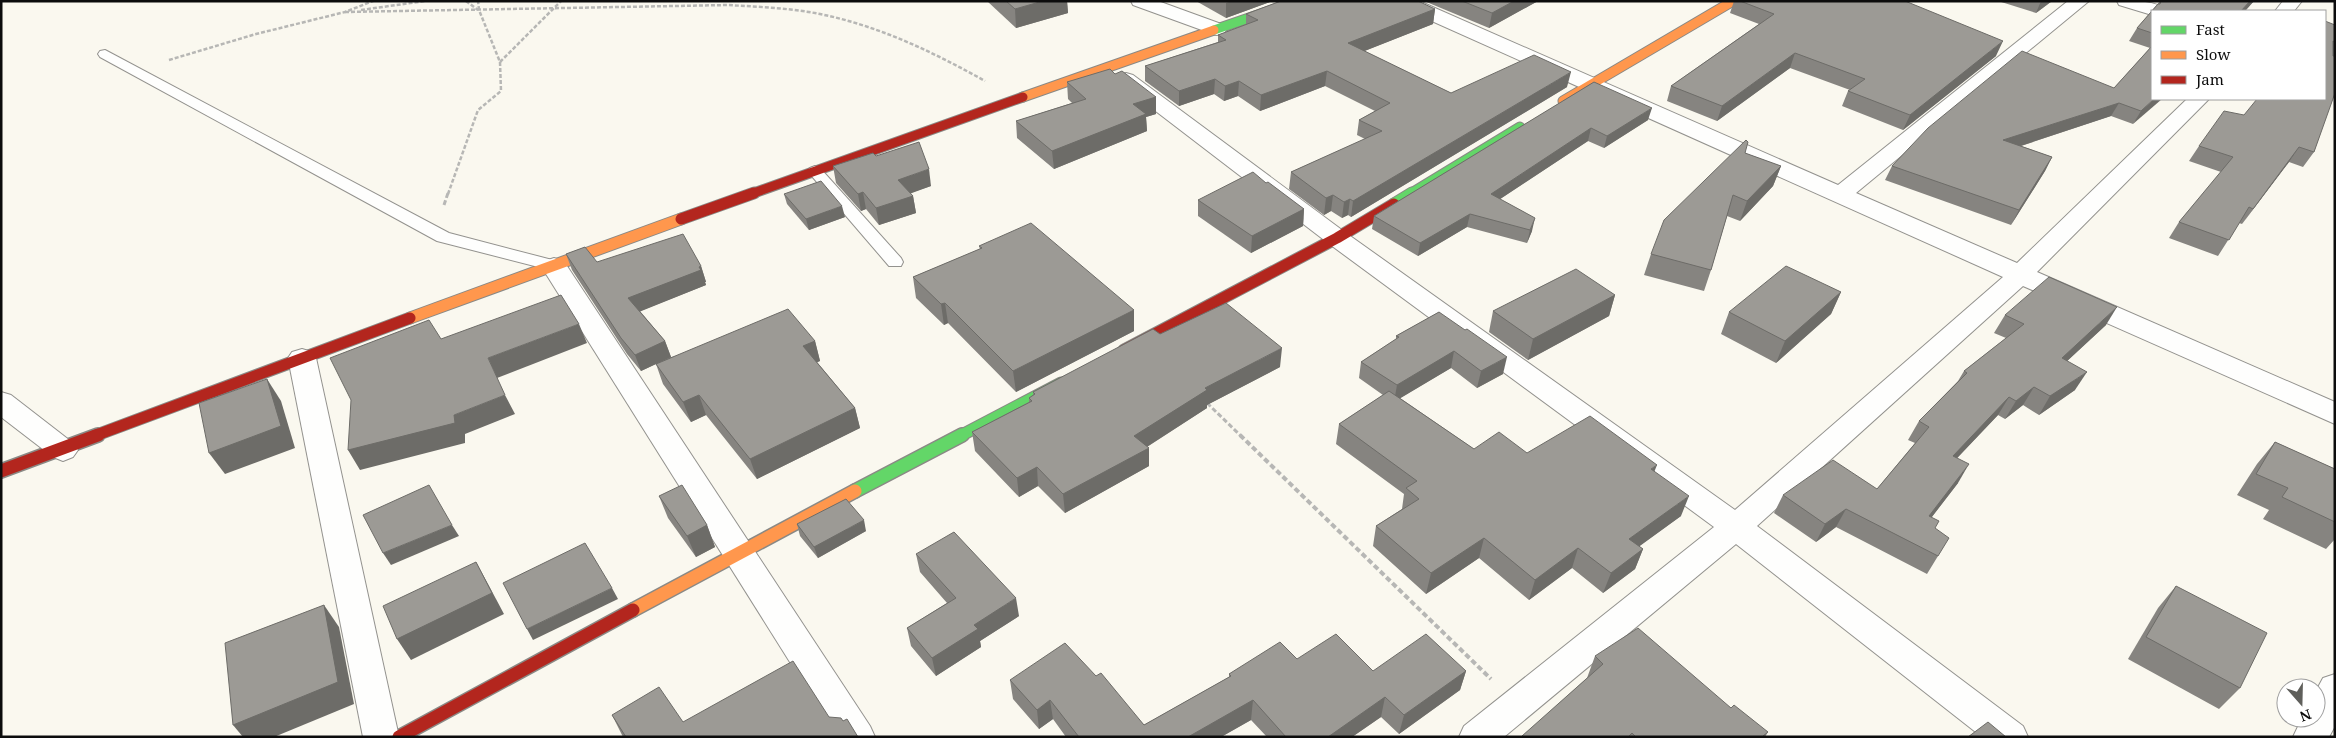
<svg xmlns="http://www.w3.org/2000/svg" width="2336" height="738" font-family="'Noto Serif',serif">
	<rect width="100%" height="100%" fill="#faf8ef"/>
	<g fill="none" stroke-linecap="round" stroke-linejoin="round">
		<defs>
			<g id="lane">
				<polygon points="105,50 449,233 560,262 563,266 560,270 554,271 437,241 100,57 98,54 100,51"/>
				<polygon points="815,166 820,168 901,258 903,262 901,266 889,266 810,174 807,171 810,168"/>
			</g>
			<g id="street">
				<polygon points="1131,1 1158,1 1224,25 1227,29 1224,33 1217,35 1210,33 1133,5"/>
				<polygon points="1394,1 1419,1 1838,185 2068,1 2089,1 1856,193 2017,263 2187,99 2209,99 2037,272 2335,402 2335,424 2023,286 1757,526 2023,726 2028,737 1982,737 1736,544 1504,737 1459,737 1464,726 1714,527 1328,243 1119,83 1116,79 1119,75 1126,73 1133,75 1346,233 1735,510 2003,277 1396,5"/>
				<path d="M2117 1C2131 1 2158 0 2167 11H2152V15L2119 5Z"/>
				<polygon points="2283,1 2302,1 2294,11 2275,11"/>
				<polygon points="554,258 563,261 567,266 870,726 875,737 837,737 541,266 545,261"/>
				<polygon points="302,349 312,352 316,358 399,737 363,737 288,358 292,352"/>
				<polygon points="1,392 11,395 73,443 78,450 73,457 63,461 53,457 1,417"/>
				<polygon points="2335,674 2335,726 2329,737 2293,737 2302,718 2316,718 2316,691 2323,678"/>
			</g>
			<g id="fast-far2">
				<polyline points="1214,30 1298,1"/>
				<polyline points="1410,194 1520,127"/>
			</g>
			<g id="fast-far1">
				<polyline points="1394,204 1412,193"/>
				<polyline points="960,436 1061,383"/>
			</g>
			<polyline id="fast" points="855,491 962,435"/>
			<g id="slow-far2">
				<polyline points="1023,97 1214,30"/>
				<polyline points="1563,101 1733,1"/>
			</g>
			<polyline id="slow-far1" points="410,318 681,219"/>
			<polyline id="slow" points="633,610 855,491"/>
			<polyline id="jam-far2" points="751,194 1023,97"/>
			<g id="jam-far1">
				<polyline points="681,219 754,193"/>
				<polyline points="1124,350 1337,238 1394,204"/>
				<polyline points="94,436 410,318"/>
			</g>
			<g id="jam">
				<polyline points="1,471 98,435"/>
				<polyline points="399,737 633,610"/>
			</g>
		</defs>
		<use href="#lane" stroke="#93928e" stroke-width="2"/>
		<use href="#street" stroke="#93928e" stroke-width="2"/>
		<use href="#fast-far2" stroke="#8a8985" stroke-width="11"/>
		<use href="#fast-far1" stroke="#8a8985" stroke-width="13"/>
		<use href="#fast" stroke="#8a8985" stroke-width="16"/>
		<use href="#slow-far2" stroke="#8a8985" stroke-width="11"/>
		<use href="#slow-far1" stroke="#8a8985" stroke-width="13"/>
		<use href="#slow" stroke="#8a8985" stroke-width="16"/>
		<use href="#jam-far2" stroke="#8a8985" stroke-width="11"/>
		<use href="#jam-far1" stroke="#8a8985" stroke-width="13"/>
		<use href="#jam" stroke="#8a8985" stroke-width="16"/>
		<g stroke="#b7b7b5" stroke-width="2.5" stroke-dasharray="4 2" stroke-linecap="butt">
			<polyline points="466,1 478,10"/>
			<polyline points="361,10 425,1"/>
			<path d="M345 12 729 5C759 7 790 8 820 14 879 26 933 52 985 81"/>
			<polyline points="169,60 256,34 345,12 373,1"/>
			<polyline points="500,62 561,1"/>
			<polyline points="448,194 478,110 501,91 500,62 479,10 478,1"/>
		</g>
		<g stroke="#b7b7b5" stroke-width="3" stroke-dasharray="5 2.5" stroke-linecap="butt">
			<polyline points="444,205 448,193"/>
			<polyline points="1207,403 1241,436"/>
		</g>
		<polyline stroke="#b7b7b5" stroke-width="4" stroke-dasharray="5.5 3" stroke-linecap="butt" points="1240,435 1491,679"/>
		<use href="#lane" fill="#fefefd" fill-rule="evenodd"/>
		<use href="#street" fill="#fefefd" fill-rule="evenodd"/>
		<use href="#fast-far2" stroke="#63d668" stroke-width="9"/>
		<use href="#fast-far1" stroke="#63d668" stroke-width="11"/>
		<use href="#fast" stroke="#63d668" stroke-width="13"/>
		<use href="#slow-far2" stroke="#ff974d" stroke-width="9"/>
		<use href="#slow-far1" stroke="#ff974d" stroke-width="11"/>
		<use href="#slow" stroke="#ff974d" stroke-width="13"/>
		<use href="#jam-far2" stroke="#b3261e" stroke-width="9"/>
		<use href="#jam-far1" stroke="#b3261e" stroke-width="11"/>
		<use href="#jam" stroke="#b3261e" stroke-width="13"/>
	</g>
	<g fill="#868480">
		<polygon points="987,1 1067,1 1068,13 1016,28"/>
		<polygon points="1196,1 1273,1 1226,18"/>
		<polygon points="1424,1 1538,1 1489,28"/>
		<polygon points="1734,1 1905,1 1996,56 1903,130 1842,106 1848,91 1850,90 1790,68 1717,121 1667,101 1671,86 1759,24 1730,13"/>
		<polygon points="1998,1 2052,1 2036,13"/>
		<polygon points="2160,1 2254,1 2245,11 2152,11 2152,99 2133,124 2111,116 2021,146 2052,157 2045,171 2011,225 1885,180 1892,166 2114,88 2150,48 2129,41 2137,28"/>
		<polygon points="1435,9 1433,24 1364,51 1451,93 1567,87 1351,217 1348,215 1342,218 1331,211 1324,215 1289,189 1291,172 1365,139 1357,135 1359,120 1375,111 1325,86 1260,111 1238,96 1224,101 1214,94 1179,106 1145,81 1145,66 1218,42 1218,35 1246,25 1246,14"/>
		<polygon points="2335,25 2335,97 2333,97 2314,152 2303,167 2289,162 2242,224 2239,223 2218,256 2169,238 2179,222 2221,172 2189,161 2199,146 2244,115"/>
		<polygon points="1115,74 1156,97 1156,114 1146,117 1147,131 1054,169 1017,138 1016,121 1072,103 1068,99 1067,82"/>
		<polygon points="1594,82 1648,120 1604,148 1588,141 1500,199 1532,231 1527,243 1467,227 1418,256 1372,229 1374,216"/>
		<polygon points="1745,153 1781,166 1773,186 1740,221 1727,216 1711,270 1704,291 1644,275 1651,254"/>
		<polygon points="876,156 931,186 910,193 913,196 916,213 879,225 866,209 861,211 836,183 833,166"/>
		<polygon points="1266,183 1304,209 1303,226 1251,253 1198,216 1198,200"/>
		<polygon points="784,194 845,217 809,230 787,204"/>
		<polygon points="979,246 1134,310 1134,331 1016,392 948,323 944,325 916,298 913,277 980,249"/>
		<polygon points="566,254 597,262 701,266 706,282 705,282 706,285 640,311 665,341 671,357 815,341 820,361 817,362 855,408 860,428 757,479 706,415 691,422 663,384 656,364 641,371 627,354 572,270"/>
		<polygon points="1841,292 1831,314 1776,363 1721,334 1729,312"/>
		<polygon points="1615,295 1609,316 1528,360 1489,332 1493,311"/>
		<polygon points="1439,312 1503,374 1477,388 1451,368 1400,398 1474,449 1527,453 1654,472 1681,516 1639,546 1643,549 1635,569 1603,593 1572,568 1529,600 1479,558 1426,594 1373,546 1376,526 1402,509 1404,494 1336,444 1339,424 1383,395 1359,378 1361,362 1396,339 1396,336"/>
		<polygon points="2005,315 2106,325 2067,361 2075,390 2039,415 2023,405 2005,419 1998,415 1957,458 1958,483 1931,518 1935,528 1938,556 1927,574 1836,527 1816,542 1774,513 1783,495 1877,489 1915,443 1908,440 1919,421 1958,381 1964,371 2006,338 1994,333"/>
		<polygon points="1160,334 1280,367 1207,405 1207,408 1147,447 1149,466 1065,513 1038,486 1019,497 975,451 972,432 1029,402 1029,398 1033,395 1033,392"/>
		<polygon points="2275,442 2335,469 2335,539 2326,549 2263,519 2269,510 2237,495 2257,464"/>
		<polygon points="659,496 707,525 715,547 696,557 668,518"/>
		<polygon points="797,524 866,531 818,558 800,536"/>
		<polygon points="916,554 1019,616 980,641 981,647 936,676 911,646 907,628 947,603 920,572"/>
		<polygon points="2176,586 2240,688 2219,709 2128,659 2158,608"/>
		<polygon points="1595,656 1731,708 1768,732 1765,737 1522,737 1587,678"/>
		<polygon points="1297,659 1373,671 1466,671 1460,690 1399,734 1381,717 1352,737 1267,737 1251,720 1221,737 1066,737 1053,719 1039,729 1013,699 1010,680 1096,676 1144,725 1229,677 1229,674"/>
		<polygon points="612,715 683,722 829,717 843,721 858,737 623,737"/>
	</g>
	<g fill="#6d6c68">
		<polygon points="1043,1 1067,1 1068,13 1016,28 1015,9"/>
		<polygon points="1232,1 1273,1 1226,18 1226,3"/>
		<polygon points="1514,1 1538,1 1489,28 1492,13"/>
		<polygon points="2041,1 2052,1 2036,13"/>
		<polygon points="2250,1 2254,1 2245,11 2241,11"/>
		<polygon points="1435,9 1433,24 1347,58 1348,43"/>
		<polygon points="2003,41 1996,56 1903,130 1910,115"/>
		<polygon points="1795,53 1790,68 1717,121 1722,106"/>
		<polygon points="1327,71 1325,86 1260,111 1261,95"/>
		<polygon points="1571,72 1567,87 1351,217 1353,201"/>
		<polygon points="1215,79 1214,94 1179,106 1179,91"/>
		<polygon points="1239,81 1238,96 1224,101 1225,86"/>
		<polygon points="1156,97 1156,114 1146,117 1147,131 1054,169 1052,151 1133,104"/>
		<polygon points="2154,99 2162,99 2133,124 2141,111"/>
		<polygon points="2119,103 2111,116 1996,154 2003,140"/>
		<polygon points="1652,108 1648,120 1604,148 1607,136"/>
		<polygon points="1591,128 1588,141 1488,207 1491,194"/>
		<polygon points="2299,147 2289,162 2242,224 2253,209"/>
		<polygon points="2052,157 2045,171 2011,225 2019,210"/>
		<polygon points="1781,166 1773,186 1740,221 1747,201"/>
		<polygon points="929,169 931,186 901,197 898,180"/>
		<polygon points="863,192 866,209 861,211 858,194"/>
		<polygon points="1333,195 1331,211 1324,215 1326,198"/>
		<polygon points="913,196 916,213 879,225 876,208"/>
		<polygon points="1350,199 1348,215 1342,218 1344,202"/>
		<polygon points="842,206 845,217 809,230 806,219"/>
		<polygon points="1304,209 1303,226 1251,253 1252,236"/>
		<polygon points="1470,214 1467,227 1418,256 1420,243"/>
		<polygon points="1535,218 1532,231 1527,243 1530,230"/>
		<polygon points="701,266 706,282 705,282 706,285 634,314 628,298"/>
		<polygon points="1841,292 1831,314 1776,363 1785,341"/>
		<polygon points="1615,295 1609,316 1528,360 1533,339"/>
		<polygon points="945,303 948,323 944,325 941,304"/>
		<polygon points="2117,307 2106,325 2051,376 2062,358"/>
		<polygon points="1134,310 1134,331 1016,392 1013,371"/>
		<polygon points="579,324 587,343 497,378 488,358"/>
		<polygon points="665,341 671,357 641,371 635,355"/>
		<polygon points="815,341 820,361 808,366 803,346"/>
		<polygon points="1282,348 1280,367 1207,405 1207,408 1134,455 1134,436 1205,388"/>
		<polygon points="1454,351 1451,368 1394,402 1397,385"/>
		<polygon points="1507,357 1503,374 1477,388 1481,371"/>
		<polygon points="2087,372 2075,390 2039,415 2050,396"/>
		<polygon points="267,379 281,401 295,448 225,474 209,453"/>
		<polygon points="2034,387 2023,405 2005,419 2016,401"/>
		<polygon points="505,395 515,414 465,434 465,443 360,470 348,450 454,415"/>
		<polygon points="699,395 706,415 691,422 683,402"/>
		<polygon points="2009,397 1998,415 1942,474 1953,456"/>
		<polygon points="855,408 860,428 757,479 750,459"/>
		<polygon points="1149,448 1149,466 1065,513 1063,494"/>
		<polygon points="1969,464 1958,483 1918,535 1929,516"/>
		<polygon points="1657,465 1649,485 1651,469"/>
		<polygon points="1037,467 1038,486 1019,497 1017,478"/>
		<polygon points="1689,496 1681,516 1622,559 1629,539"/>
		<polygon points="1846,509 1836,527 1816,542 1825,524"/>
		<polygon points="864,520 866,531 818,558 814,547"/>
		<polygon points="452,525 459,536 391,565 383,553"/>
		<polygon points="707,525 715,547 696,557 687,536"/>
		<polygon points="1484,538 1479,558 1426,594 1431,573"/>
		<polygon points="1578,548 1572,568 1529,600 1535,580"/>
		<polygon points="1643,549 1635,569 1603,593 1611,573"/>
		<polygon points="476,562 488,584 504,614 411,660 397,639"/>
		<polygon points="612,588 618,599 533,640 527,629"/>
		<polygon points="1016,598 1019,616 980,641 981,647 936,676 932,658 974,625"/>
		<polygon points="324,605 339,627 354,704 274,737 243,737 233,725"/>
		<polygon points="1466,671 1460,690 1399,734 1404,715"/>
		<polygon points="1385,697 1381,717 1352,737 1328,737"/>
		<polygon points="1050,700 1053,719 1039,729 1037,710"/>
		<polygon points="1253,700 1251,720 1221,737 1188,737"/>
	</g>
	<g fill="#9c9a95" stroke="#6d6c68">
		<polygon points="1006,1 1043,1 1015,9"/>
		<polygon points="1281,1 1418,1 1435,9 1348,43 1451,93 1534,55 1571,72 1353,201 1350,199 1344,202 1333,195 1326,198 1291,172 1382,131 1359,120 1390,103 1327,71 1261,95 1239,81 1225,86 1215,79 1179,91 1145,66 1226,40 1218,35 1258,20 1246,14"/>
		<polygon points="1462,1 1514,1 1492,13"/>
		<polygon points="1740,1 1905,1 2003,41 1910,115 1848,91 1865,79 1795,53 1722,106 1671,86 1774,14"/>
		<polygon points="2161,1 2250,1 2241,11 2152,11 2152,33 2137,28 2158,4 2160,4"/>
		<polygon points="2325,21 2335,25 2335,42 2333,41 2333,56 2335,56 2335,93 2314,152 2299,147 2253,209 2249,207 2229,240 2179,222 2233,157 2199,146 2224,111 2244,115 2257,99 2325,99"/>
		<polygon points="2152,46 2152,99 2154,99 2141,111 2119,103 2003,140 2052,157 2019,210 1892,166 1928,128 2022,51 2114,88"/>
		<polygon points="1110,69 1115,74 1122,71 1156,97 1133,104 1146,114 1052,151 1016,121 1086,99 1067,82"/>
		<polygon points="1594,82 1652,108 1607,136 1591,128 1491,194 1535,218 1530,230 1470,214 1420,243 1374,216"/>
		<polygon points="1746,140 1748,142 1745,153 1781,166 1747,201 1733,195 1711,270 1651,254 1664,220"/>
		<polygon points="919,142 929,169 898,180 913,196 876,208 863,192 858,194 833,166 873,153 876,156"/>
		<polygon points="1253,172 1266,183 1268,182 1304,209 1252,236 1198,200"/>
		<polygon points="821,181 842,206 806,219 784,194"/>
		<polygon points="1031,223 1134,310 1013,371 945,303 941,304 913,277 982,248 979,246"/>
		<polygon points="683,234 701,266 699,267 701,270 628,298 665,341 635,355 621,338 566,254 585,247 597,262"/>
		<polygon points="1786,266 1841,292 1785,341 1729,312"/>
		<polygon points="1576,269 1615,295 1533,339 1493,311"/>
		<polygon points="2049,277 2117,307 2062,358 2087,372 2050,396 2034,387 2016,401 2009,397 1953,456 1969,464 1929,516 1939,521 1935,528 1949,538 1938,556 1846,509 1825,524 1783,495 1833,460 1877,489 1929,427 1919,421 1967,373 1964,371 2024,324 2005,315"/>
		<polygon points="561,295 579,324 488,358 505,395 454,415 455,423 348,450 351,400 330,358 429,320 441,339"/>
		<polygon points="1226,303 1282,348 1205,388 1207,390 1134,436 1149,448 1063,494 1037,467 1017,478 972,432 1032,401 1029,398 1035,394 1033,392 1153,329 1160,334"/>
		<polygon points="788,309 815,341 803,346 855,408 750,459 699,395 683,402 656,364"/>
		<polygon points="1439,312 1465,330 1467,329 1507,357 1481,371 1454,351 1397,385 1361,362 1399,337 1396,336"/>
		<polygon points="267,379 281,426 209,453 199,403"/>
		<polygon points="1389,391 1474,449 1499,432 1527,453 1590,416 1657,465 1651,469 1689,496 1629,539 1643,549 1611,573 1578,548 1535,580 1484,538 1431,573 1376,526 1419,499 1406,488 1417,481 1339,424"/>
		<polygon points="2275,442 2335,469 2335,522 2282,497 2288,488 2256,474"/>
		<polygon points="429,485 452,525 383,553 363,515"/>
		<polygon points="682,485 707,525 687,536 659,496"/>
		<polygon points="846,499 864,520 814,547 797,524"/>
		<polygon points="954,532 1016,598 974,625 978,629 932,658 907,628 956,598 916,554"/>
		<polygon points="585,543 612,588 527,629 503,583"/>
		<polygon points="476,562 492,593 397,639 383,606"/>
		<polygon points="2176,586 2267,633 2240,688 2146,637"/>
		<polygon points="324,605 338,682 233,725 225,643"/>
		<polygon points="1638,628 1731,708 1734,705 1768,732 1763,736 1764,737 1636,737 1632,733 1628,737 1524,737 1522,736 1603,664 1595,656"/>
		<polygon points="1336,634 1373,671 1426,634 1466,671 1404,715 1385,697 1328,737 1286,737 1253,700 1188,737 1079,737 1050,700 1037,710 1010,680 1065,643 1096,676 1101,673 1144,725 1231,676 1229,674 1280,642 1297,659"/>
		<polygon points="793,661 829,717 841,718 843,721 847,719 858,737 626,737 612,715 659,687 683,722"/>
		<polygon points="1988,722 2006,737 1968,737"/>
	</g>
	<rect width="2336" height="738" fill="none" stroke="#0c0c0c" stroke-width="5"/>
	<rect x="2151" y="10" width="175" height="90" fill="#ffffff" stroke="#9e9e9e"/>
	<rect x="2161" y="26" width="25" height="8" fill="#63d668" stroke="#9e9e9e"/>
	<text x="2196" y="35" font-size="15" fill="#0c0c0c">Fast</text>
	<rect x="2161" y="51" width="25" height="8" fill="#ff974d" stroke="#9e9e9e"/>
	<text x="2196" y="60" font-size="15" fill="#0c0c0c">Slow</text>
	<rect x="2161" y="76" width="25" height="8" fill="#b3261e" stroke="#9e9e9e"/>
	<text x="2196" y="85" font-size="15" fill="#0c0c0c">Jam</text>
	<g transform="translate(2301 703) rotate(160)"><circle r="24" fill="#ffffff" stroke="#9e9e9e"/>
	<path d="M0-4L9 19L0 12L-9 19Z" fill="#5f5f5b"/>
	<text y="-8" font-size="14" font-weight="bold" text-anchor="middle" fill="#0c0c0c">N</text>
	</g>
</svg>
